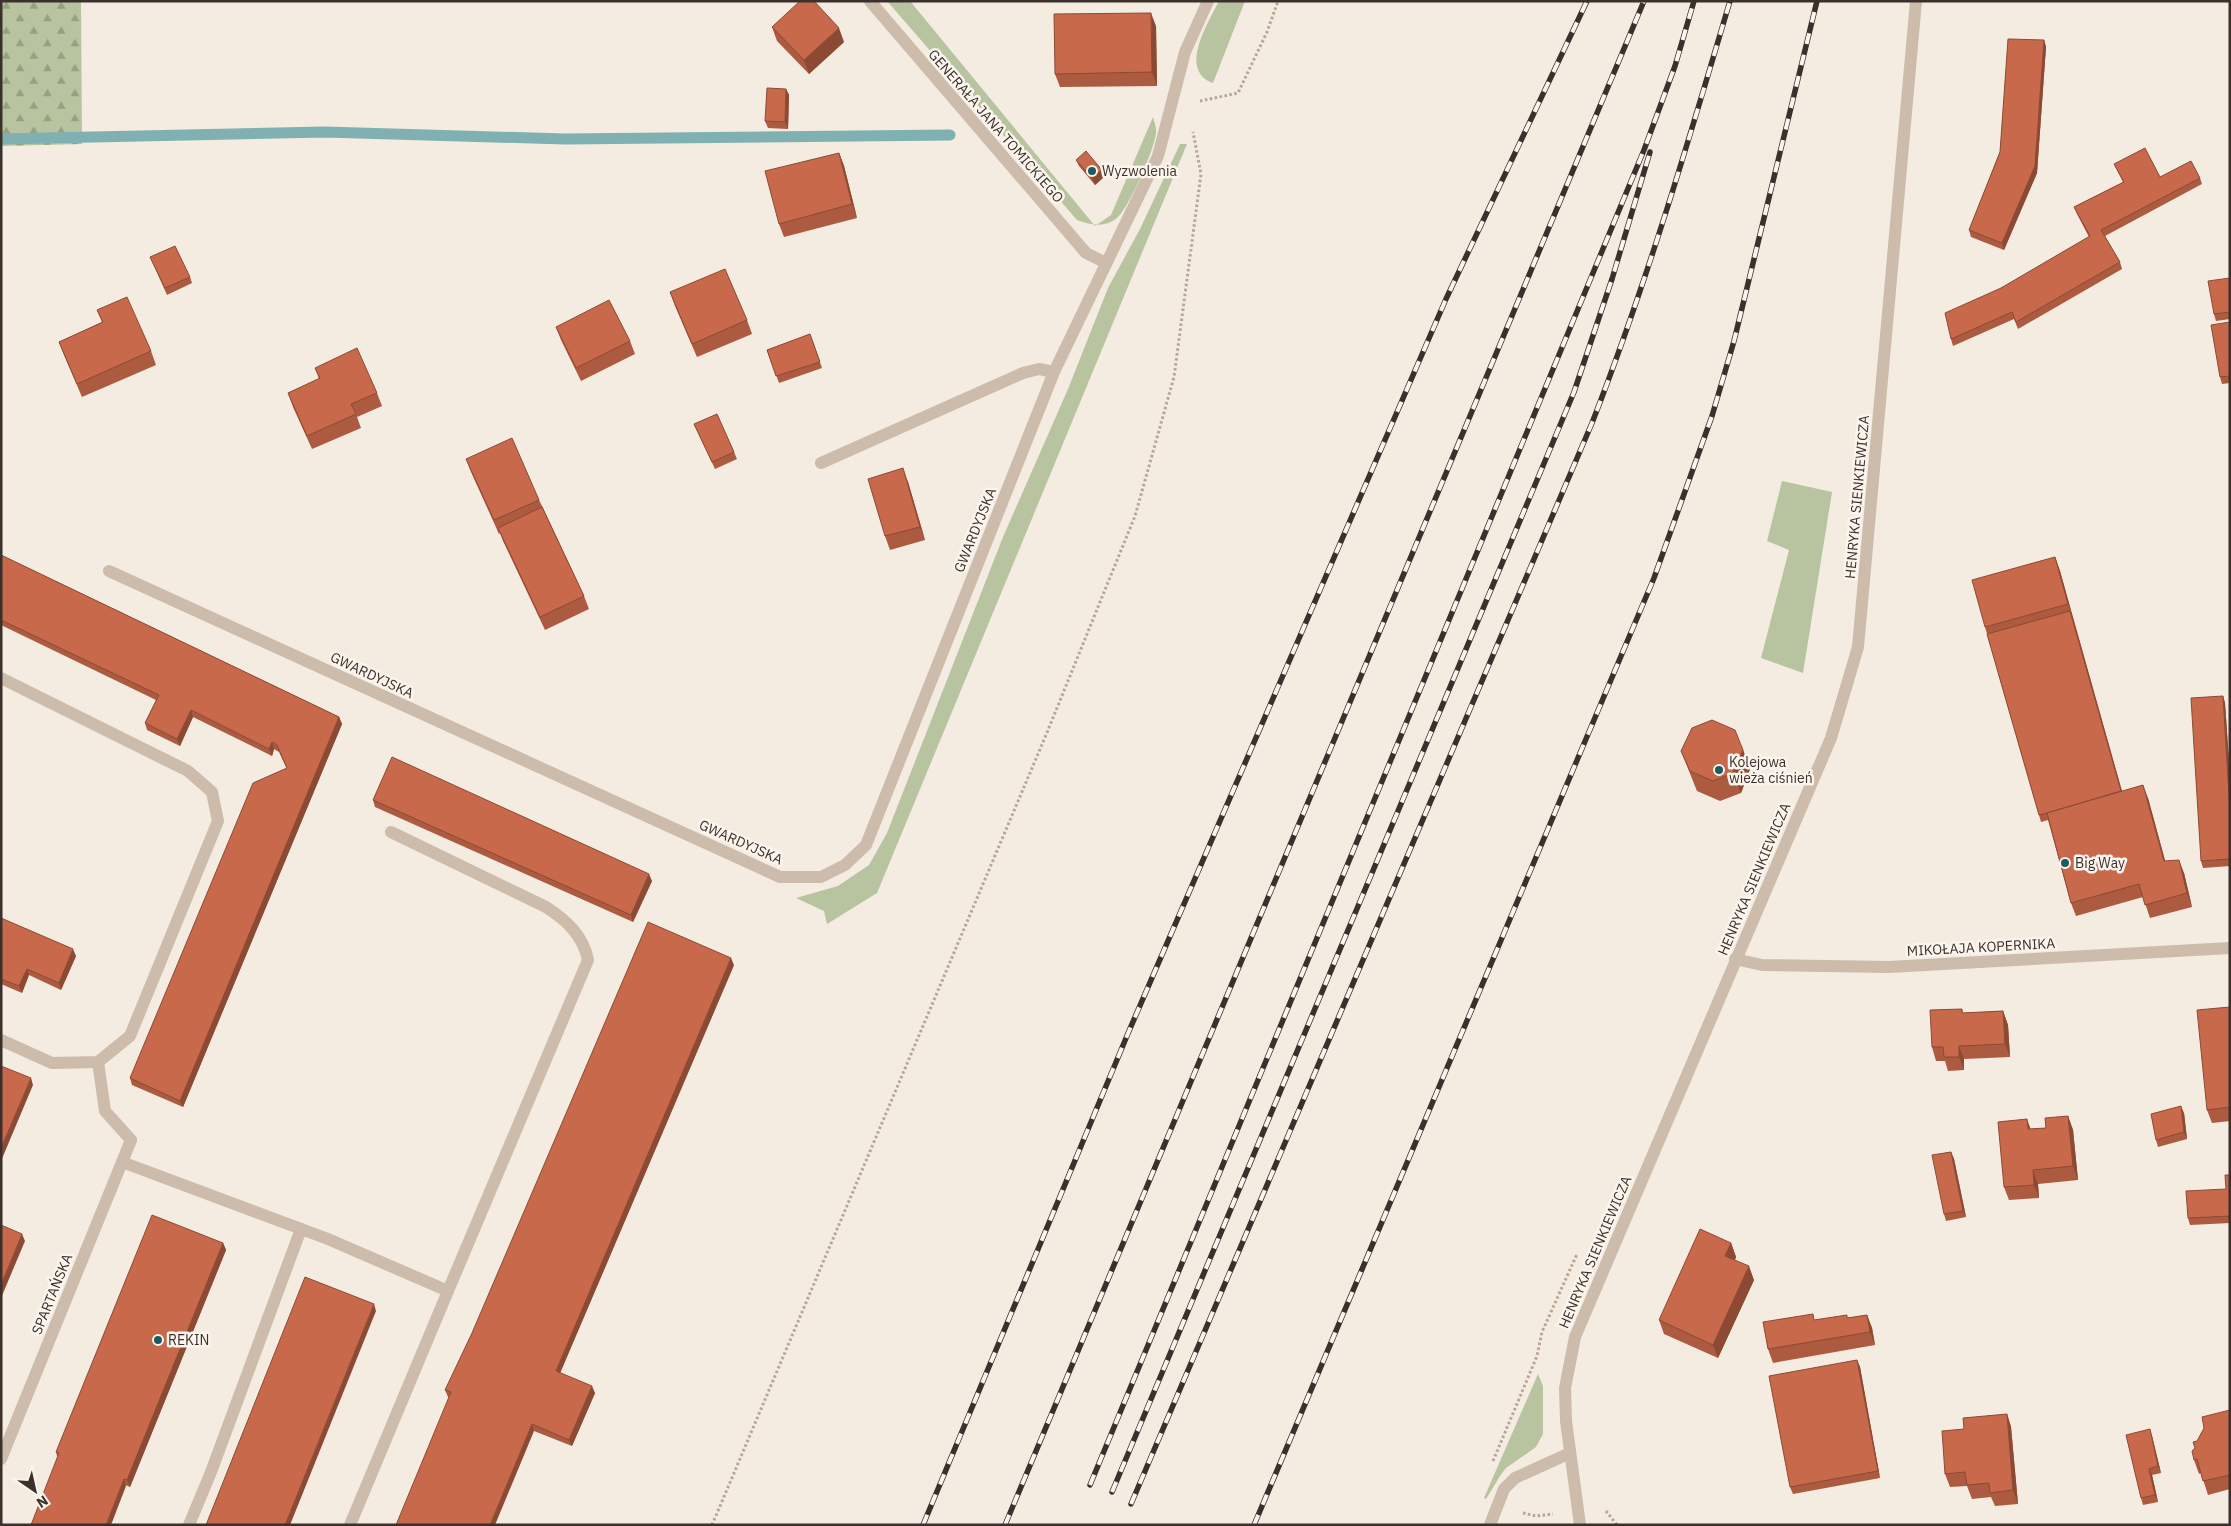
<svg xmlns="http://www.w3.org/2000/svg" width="2231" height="1526" font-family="'IBM Plex Sans',sans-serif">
	<defs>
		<pattern id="forest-firs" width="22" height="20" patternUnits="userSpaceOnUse" patternTransform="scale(1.25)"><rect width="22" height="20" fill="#b8c4a0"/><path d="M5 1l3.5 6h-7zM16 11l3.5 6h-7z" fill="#97a083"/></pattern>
	</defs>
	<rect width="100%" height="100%" fill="#f4ebe1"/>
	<g fill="#b8c4a0">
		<path d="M887 1H910L1095 226 1111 215 1153 117C1154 122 1157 128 1156 133 1155 148 1129 208 1117 218 1105 228 1090 225 1077 220Z"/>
		<path d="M1219 1H1245L1213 83C1178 70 1208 23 1219 1Z"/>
		<polygon points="1180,144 1187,144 877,893 827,924 824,911 796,898 838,886 869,865 887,833 1003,537 1068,389 1108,288 1140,229"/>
		<polygon points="1782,481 1832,492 1803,673 1761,658 1789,550 1767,541"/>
		<polygon points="1538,1374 1543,1386 1543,1434 1536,1447 1506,1468 1500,1476 1486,1499 1484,1498"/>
	</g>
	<polygon fill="url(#forest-firs)" points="1,1 81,1 82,144 1,146"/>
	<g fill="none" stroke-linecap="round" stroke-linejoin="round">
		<polyline stroke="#7fb0b2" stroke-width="11" points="1,139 325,132 565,139 950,135"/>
		<g stroke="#b9a596" stroke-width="3" stroke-dasharray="2.5 2.5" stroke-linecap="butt">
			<polyline points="1200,101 1238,93 1267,32 1278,1"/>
			<polyline points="1493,1461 1537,1356 1542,1332 1577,1254"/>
			<polyline points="1606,1511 1617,1525"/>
			<polyline points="1523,1513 1536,1516 1553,1514"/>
			<polyline points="712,1525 1046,735 1135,516 1174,377 1201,174 1193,132"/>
		</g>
		<g stroke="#cdbbac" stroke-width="12">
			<polyline points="1,678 188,771 212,792 218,821 130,1036 98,1062 52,1063 1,1040"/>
			<polyline points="98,1062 105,1111 131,1140"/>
			<path d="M122 1162 328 1239 448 1291 588 960C583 935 566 920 546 907L391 832"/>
			<polyline points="189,1525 211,1472 301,1229"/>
			<polyline points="350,1525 448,1291"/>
		</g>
		<g stroke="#cdbbac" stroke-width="12">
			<polyline points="870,1 1086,253 1106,263"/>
			<polyline points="821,463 1023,373 1039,369 1054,372"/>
			<polyline points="109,571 780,877 821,877 845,865 866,845 1054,372 1158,156 1185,52 1208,1"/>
			<polyline points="1735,959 1762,965 1889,967 2230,948"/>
			<polyline points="1,1459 131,1140"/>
		</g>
		<g stroke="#cdbbac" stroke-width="12">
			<polyline points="1490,1525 1504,1489 1515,1478 1570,1453"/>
			<polyline points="1580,1525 1566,1421 1565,1388 1575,1337 1831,738 1858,647 1916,1"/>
		</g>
		<defs>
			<g id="rail">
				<polyline points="1090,1485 1644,150 1675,66 1694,1"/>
				<polyline points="1112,1492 1574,392 1612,279 1650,152"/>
				<path d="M1131 1504 1592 423C1646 285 1688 143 1730 1"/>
				<polyline points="923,1525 1129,1031 1446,299 1587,1"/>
				<polyline points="1005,1525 1644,1"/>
				<polyline points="1254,1525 1654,578 1712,416 1734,341 1817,1"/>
			</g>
		</defs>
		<use href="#rail" stroke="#3b302b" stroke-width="5.5"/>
		<use href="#rail" stroke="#fbf5ee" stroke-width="4" stroke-dasharray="11" stroke-linecap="butt"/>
	</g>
	<g fill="#ac5a40">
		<polygon points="1156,26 1157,86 1060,87 1055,74"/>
		<polygon points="772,27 844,42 809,74 777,41"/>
		<polygon points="2044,40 2046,47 2037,173 2004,250 1971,237 1969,230"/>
		<polygon points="786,89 789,95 788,129 768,128 765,121"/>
		<polygon points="839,153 844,166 857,218 784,237 779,224"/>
		<polygon points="1076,160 1102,170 1104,177 1095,185 1079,166"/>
		<polygon points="2114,164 2160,177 2200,178 2202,184 2105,236 2120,262 2122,269 2018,329 2014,319 1953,346 1951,339 2001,288 2089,237 2077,214 2074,207 2123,182"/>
		<polygon points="150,257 190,277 192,283 167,295"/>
		<polygon points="2230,278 2230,319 2216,321 2214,314"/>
		<polygon points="670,292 747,320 752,334 697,357 675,306"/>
		<polygon points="97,310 151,351 156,365 82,397 64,355 59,342 102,322"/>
		<polygon points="2230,322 2230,383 2222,384 2220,377"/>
		<polygon points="556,327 630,341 635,354 581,381 561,340"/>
		<polygon points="810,334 822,368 779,383 767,350"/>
		<polygon points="315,368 377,393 382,406 357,417 361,428 312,449 293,407 288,393 319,379"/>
		<polygon points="694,424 734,452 737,459 715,469"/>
		<polygon points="466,459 539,500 543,508 584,596 589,609 545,630 503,541 500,533 499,534 471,472"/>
		<polygon points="908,482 925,540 890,550 885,536"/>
		<polygon points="1,555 339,717 342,724 183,1107 132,1085 130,1078 287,769 279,752 274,749 272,756 193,717 180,746 147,730 145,723 156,700 1,625"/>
		<polygon points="2055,557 2060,571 2122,791 2148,798 2165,861 2184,873 2192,907 2150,918 2143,897 2076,916 2071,903 2048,820 2041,822 2039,815 1985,627"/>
		<polygon points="2223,696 2225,703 2230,776 2230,866 2203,868 2201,861"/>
		<polygon points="1743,750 1750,769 1741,793 1720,801 1697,791 1681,751"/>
		<polygon points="373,800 652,881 633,922 375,807"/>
		<polygon points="1,918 76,956 61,990 29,975 22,993 1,984"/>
		<polygon points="734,965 560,1373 595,1393 572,1446 448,1397 445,1390"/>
		<polygon points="2230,1007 2230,1121 2212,1123 2207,1110"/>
		<polygon points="1962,1009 1963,1013 2003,1011 2008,1025 2010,1057 1964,1059 1964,1070 1948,1071 1945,1061 1936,1061 1932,1047"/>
		<polygon points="2184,1113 2187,1139 2158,1147 2156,1140"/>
		<polygon points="2068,1116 2073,1130 2078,1180 2038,1184 2039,1198 2009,1200 2004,1187 2031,1129 2046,1128"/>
		<polygon points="1951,1152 1954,1159 1966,1217 1946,1221 1944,1214"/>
		<polygon points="2230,1175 2230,1223 2190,1225 2188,1218 2226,1189"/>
		<polygon points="223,1243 226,1250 130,1487 57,1456 56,1452"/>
		<polygon points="1731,1243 1736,1257 1735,1260 1754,1280 1718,1358 1664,1334 1659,1320"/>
		<polygon points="1867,1315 1872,1328 1875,1345 1773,1363 1768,1349 1815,1320 1848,1318"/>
		<polygon points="1857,1360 1860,1367 1880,1478 1793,1494 1790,1487"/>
		<polygon points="2230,1410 2230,1489 2208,1495 2201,1473 2199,1474 2194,1460 2195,1448 2197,1441"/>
		<polygon points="2007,1414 2011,1427 2018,1504 1995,1506 1991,1497 1972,1499 1967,1486 1950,1487 1945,1474 1964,1429"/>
		<polygon points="2152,1436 2161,1473 2152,1475 2158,1502 2143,1505 2141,1498"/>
	</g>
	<g fill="#8c4a34">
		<polygon points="1151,13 1156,26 1157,86 1152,72"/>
		<polygon points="839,28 844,42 809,74 804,60"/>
		<polygon points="2044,40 2046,47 2037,173 2004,250 2002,243"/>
		<polygon points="786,89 789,95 788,129 785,122"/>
		<polygon points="839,153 844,166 857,218 852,204"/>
		<polygon points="1102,170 1104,177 1095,185 1092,178"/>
		<polygon points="903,468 908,482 925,540 920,527"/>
		<polygon points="2055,557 2060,571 2073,618 2068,604"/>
		<polygon points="2070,611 2073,618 2124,799 2121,792"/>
		<polygon points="2223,696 2225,703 2230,776 2230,812"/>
		<polygon points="191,710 193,717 180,746 177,739"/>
		<polygon points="339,717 342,724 183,1107 180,1101"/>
		<polygon points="272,742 274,749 272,756 269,749"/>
		<polygon points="1743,750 1750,769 1741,793 1733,773"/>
		<polygon points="2143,785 2148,798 2169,875 2164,861"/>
		<polygon points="2179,860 2184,873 2192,907 2187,893"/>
		<polygon points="649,874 652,881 633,922 631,915"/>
		<polygon points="73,949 76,956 61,990 59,983"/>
		<polygon points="731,958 734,965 558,1378 556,1371"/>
		<polygon points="27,969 29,975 22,993 19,986"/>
		<polygon points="2003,1011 2008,1025 2010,1057 2005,1044"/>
		<polygon points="1959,1046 1964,1059 1964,1070 1959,1057"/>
		<polygon points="31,1078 33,1085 1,1161 1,1148"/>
		<polygon points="2181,1106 2184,1113 2187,1139 2184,1132"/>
		<polygon points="2068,1116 2073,1130 2078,1180 2073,1166"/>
		<polygon points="2027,1119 2032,1133 2028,1129"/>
		<polygon points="1951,1152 1954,1159 1966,1217 1963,1211"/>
		<polygon points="2033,1170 2038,1184 2039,1198 2034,1185"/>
		<polygon points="22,1234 25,1241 1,1298 1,1285"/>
		<polygon points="223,1243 226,1250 130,1487 127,1480"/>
		<polygon points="1731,1243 1736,1257 1730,1269 1725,1256"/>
		<polygon points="1749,1266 1754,1280 1718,1358 1713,1345"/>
		<polygon points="374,1304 376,1311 290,1525 285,1525"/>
		<polygon points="1867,1315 1872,1328 1875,1345 1870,1332"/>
		<polygon points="1857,1360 1860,1367 1880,1478 1878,1471"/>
		<polygon points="592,1386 595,1393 572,1446 569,1440"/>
		<polygon points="2007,1414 2011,1427 2018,1504 2013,1490"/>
		<polygon points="532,1424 534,1431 495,1525 490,1525"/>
		<polygon points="2150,1429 2152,1436 2161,1473 2158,1466"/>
		<polygon points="2149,1469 2152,1475 2158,1502 2155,1495"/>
		<polygon points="124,1479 126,1486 111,1525 106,1525"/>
	</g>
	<g fill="#c8694b" stroke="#8c4a34">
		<polygon points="800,1 814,1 839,28 804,60 772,27"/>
		<polygon points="1151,13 1152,72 1055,74 1054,14"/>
		<polygon points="2008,39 2044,40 2035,166 2002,243 1969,230 2000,152"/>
		<polygon points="767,88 786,89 785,122 765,121"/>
		<polygon points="2145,148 2160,177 2191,161 2200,178 2101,230 2120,262 2016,322 2012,312 1951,339 1945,313 2001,288 2090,236 2074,207 2124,182 2114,164"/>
		<polygon points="1086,151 1102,170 1092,178 1076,160"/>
		<polygon points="839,153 852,204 779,224 765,171"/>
		<polygon points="175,246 190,277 165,288 150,257"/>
		<polygon points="725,269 747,320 692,344 670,292"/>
		<polygon points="2230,278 2230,312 2214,314 2208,281"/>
		<polygon points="127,297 151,351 77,384 59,342 103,322 97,310"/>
		<polygon points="609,300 630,341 576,368 556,327"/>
		<polygon points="2230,322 2230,376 2220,377 2211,325"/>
		<polygon points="810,334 820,362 776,376 767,350"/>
		<polygon points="357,348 377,393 351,404 356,414 307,436 288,393 320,378 315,368"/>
		<polygon points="717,414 734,452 712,462 694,424"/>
		<polygon points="512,438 539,500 494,520 466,459"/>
		<polygon points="903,468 920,527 885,536 868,479"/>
		<polygon points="542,507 584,596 540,617 498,528"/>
		<polygon points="1,555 339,717 180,1101 130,1078 253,783 287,768 277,745 272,742 269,749 191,710 177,739 145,723 159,695 1,620"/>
		<polygon points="2055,557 2068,604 1985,627 1972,580"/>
		<polygon points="2070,611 2121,791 2047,813 2039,815 1987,634"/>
		<polygon points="2223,696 2230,812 2230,859 2201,861 2191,698"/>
		<polygon points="1712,720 1735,730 1743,750 1733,773 1713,781 1690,771 1681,751 1692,728"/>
		<polygon points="392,757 649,874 631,915 373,800"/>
		<polygon points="2143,785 2164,861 2179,860 2187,893 2145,905 2139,884 2071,903 2047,813"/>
		<polygon points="1,918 73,949 59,983 27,969 19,986 1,979"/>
		<polygon points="648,922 731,958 556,1371 592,1386 569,1440 532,1424 490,1525 396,1525 451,1392 445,1390 472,1333"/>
		<polygon points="2230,1007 2230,1107 2207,1110 2197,1010"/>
		<polygon points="1962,1009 1962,1013 2003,1011 2005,1044 1959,1046 1959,1057 1944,1057 1943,1047 1932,1047 1930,1010"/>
		<polygon points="1,1066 31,1078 1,1148"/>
		<polygon points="2181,1106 2184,1132 2156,1140 2151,1114"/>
		<polygon points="2068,1116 2073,1166 2033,1170 2034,1185 2004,1187 1998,1122 2027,1119 2028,1129 2046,1128 2045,1118"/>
		<polygon points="1951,1152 1963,1211 1944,1214 1932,1155"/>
		<polygon points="2225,1175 2230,1175 2230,1216 2188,1218 2186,1191 2226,1189"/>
		<polygon points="152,1215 223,1243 127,1480 124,1479 106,1525 31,1525 59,1453 56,1452"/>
		<polygon points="1,1225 22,1234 1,1285"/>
		<polygon points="1700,1229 1731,1243 1725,1256 1749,1266 1713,1345 1659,1320"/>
		<polygon points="305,1277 374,1304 285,1525 206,1525"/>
		<polygon points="1813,1314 1814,1320 1847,1315 1847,1318 1867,1315 1870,1332 1768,1349 1763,1322"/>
		<polygon points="1857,1360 1878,1471 1790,1487 1769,1376"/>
		<polygon points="2230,1410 2230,1475 2203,1481 2197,1459 2194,1460 2192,1451 2195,1448 2193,1442 2197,1441 2204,1428 2202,1417"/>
		<polygon points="2007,1414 2013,1490 1990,1493 1989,1483 1967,1485 1965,1472 1945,1474 1942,1431 1964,1429 1963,1418"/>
		<polygon points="2150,1429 2158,1466 2149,1469 2155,1495 2141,1498 2126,1435"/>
	</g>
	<g fill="#1f5a5e" stroke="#fbf5ee" stroke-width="2">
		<circle cx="1092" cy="171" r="5"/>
		<circle cx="1719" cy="770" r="5"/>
		<circle cx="2065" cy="863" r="5"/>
		<circle cx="158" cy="1340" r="5"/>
	</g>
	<g text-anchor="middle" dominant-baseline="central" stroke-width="5" stroke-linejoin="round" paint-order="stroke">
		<g font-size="14" fill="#3b302b" stroke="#fbf5ee">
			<text transform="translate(996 126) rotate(49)">GENERAŁA JANA TOMICKIEGO</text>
			<text transform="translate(1857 497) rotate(-85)">HENRYKA SIENKIEWICZA</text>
			<text transform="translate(975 530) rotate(-68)">GWARDYJSKA</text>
			<text transform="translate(372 675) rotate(25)">GWARDYJSKA</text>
			<text transform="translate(741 842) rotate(24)">GWARDYJSKA</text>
			<text transform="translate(1754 879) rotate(-67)">HENRYKA SIENKIEWICZA</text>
			<text transform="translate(1981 947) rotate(-3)">MIKOŁAJA KOPERNIKA</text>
			<text transform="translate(1595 1252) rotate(-67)">HENRYKA SIENKIEWICZA</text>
			<text transform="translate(52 1294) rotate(-68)">SPARTAŃSKA</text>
		</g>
		<g font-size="14" fill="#3b302b" stroke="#fbf5ee" text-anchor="start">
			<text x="1102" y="171">Wyzwolenia</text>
			<text x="1729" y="762">Kolejowa<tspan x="1729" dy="16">wieża ciśnień</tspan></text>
			<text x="2075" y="863">Big Way</text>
			<text x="168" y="1340">REKIN</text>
		</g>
	</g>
	<rect width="2231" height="1526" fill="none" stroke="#3b302b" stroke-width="5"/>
	<g transform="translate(35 1491) rotate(146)" stroke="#fbf5ee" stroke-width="4" paint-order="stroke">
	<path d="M0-4L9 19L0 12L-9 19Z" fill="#3b302b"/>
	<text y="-8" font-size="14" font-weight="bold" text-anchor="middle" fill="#3b302b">N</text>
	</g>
</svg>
